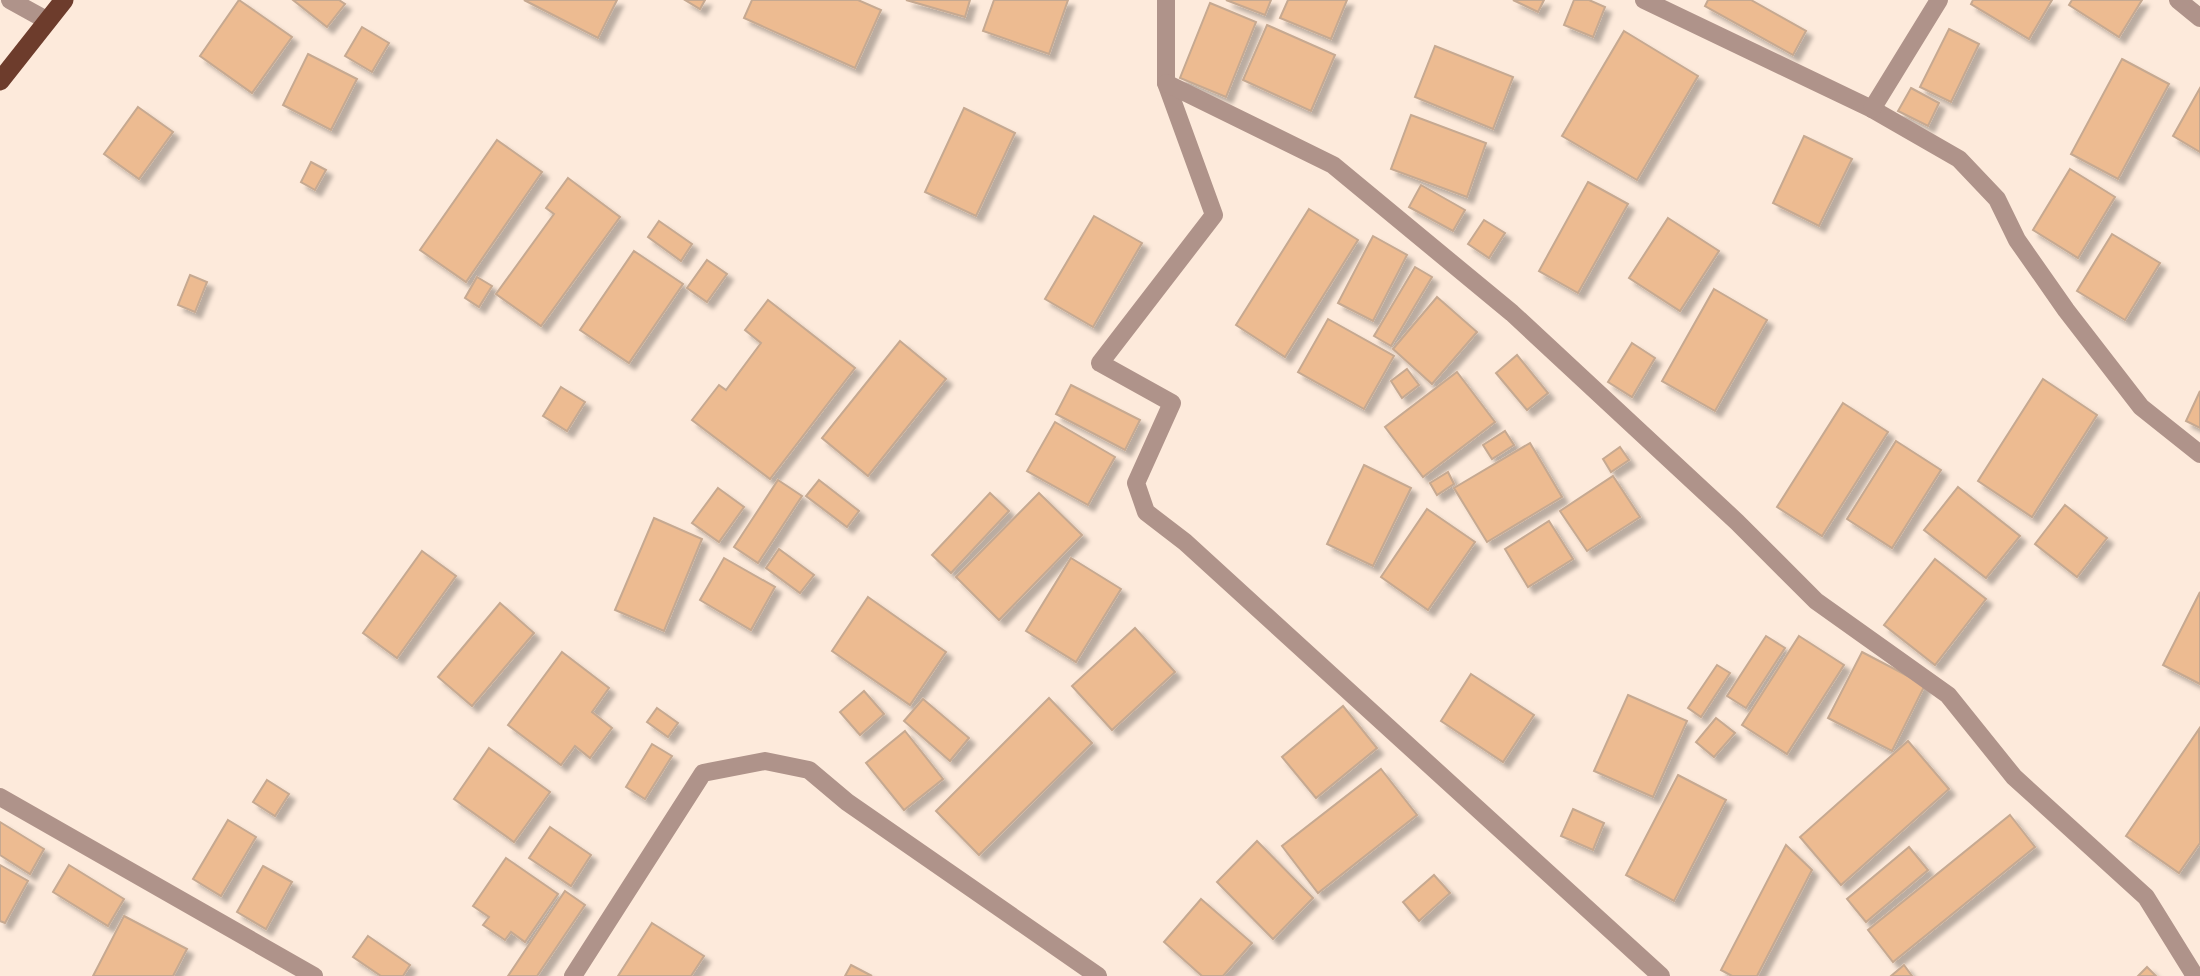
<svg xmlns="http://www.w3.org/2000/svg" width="2200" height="976" font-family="Figtree,sans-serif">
	<defs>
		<filter id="shadow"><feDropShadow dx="6" dy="6" stdDeviation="2" flood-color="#0004"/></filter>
	</defs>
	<rect width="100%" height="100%" fill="#fdeadb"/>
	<g fill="#edbb91" stroke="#c6a991" stroke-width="2" filter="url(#shadow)">
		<polygon points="239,0 292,37 252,93 200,56"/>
		<polygon points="293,0 339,0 345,4 327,27"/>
		<polygon points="524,0 617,0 598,38"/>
		<polygon points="685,0 705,0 700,9"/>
		<polygon points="752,0 858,0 881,10 855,68 744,18"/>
		<polygon points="906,0 970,0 965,17"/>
		<polygon points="994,0 1068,0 1049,54 983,31"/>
		<polygon points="1226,0 1271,0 1265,15"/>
		<polygon points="1288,0 1347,0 1331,39 1280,18"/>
		<polygon points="1513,0 1544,0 1538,12"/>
		<polygon points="1574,0 1589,0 1605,7 1593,37 1564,25"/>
		<polygon points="1708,0 1751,0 1806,31 1793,55 1705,6"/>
		<polygon points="1973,0 2052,0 2029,39 1971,4"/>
		<polygon points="2072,0 2142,0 2119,37 2069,5"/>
		<polygon points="1210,3 1256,22 1226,97 1180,78"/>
		<polygon points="1267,25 1335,55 1311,111 1243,80"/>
		<polygon points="362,27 389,43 372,72 345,56"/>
		<polygon points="1949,29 1979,44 1951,102 1920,87"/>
		<polygon points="1624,31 1698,76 1637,180 1562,136"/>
		<polygon points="1435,46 1513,77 1493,129 1415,97"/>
		<polygon points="308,54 357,79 331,130 283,105"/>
		<polygon points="2122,59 2169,84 2118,179 2071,154"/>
		<polygon points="1911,88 1939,103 1928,126 1898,111"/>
		<polygon points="2200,88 2200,152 2173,136"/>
		<polygon points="138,107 173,132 139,179 104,154"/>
		<polygon points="964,108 1015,133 976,216 925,192"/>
		<polygon points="1411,115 1486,143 1467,197 1391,169"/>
		<polygon points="1804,136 1852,159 1819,226 1773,203"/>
		<polygon points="497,140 542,172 466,282 420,250"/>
		<polygon points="311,162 326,170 315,190 301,182"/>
		<polygon points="2070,169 2115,197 2078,258 2033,230"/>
		<polygon points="568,178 620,217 541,326 496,294 554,214 546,208"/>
		<polygon points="1588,182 1628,204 1578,293 1539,271"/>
		<polygon points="1421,185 1465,210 1453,231 1409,207"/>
		<polygon points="1309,209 1358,240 1285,357 1236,325"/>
		<polygon points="1094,216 1142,243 1093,327 1045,299"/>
		<polygon points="1668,218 1719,251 1680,311 1629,278"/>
		<polygon points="1484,220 1505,233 1489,258 1468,244"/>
		<polygon points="659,221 692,244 681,261 648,237"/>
		<polygon points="2112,234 2160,263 2125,320 2077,291"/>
		<polygon points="1373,236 1407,255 1373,321 1338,303"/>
		<polygon points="634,251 683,284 629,363 580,330"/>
		<polygon points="707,260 727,274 707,302 687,288"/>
		<polygon points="1415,267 1432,277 1391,346 1374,336"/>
		<polygon points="190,275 207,282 195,312 178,305"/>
		<polygon points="477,277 492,286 479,307 465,298"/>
		<polygon points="1714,289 1767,320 1715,411 1662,381"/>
		<polygon points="1437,297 1477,332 1432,384 1393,349"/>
		<polygon points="768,300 855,368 770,479 692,420 719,385 726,390 761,343 745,330"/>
		<polygon points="1328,319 1394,356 1364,409 1298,372"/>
		<polygon points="900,341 946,379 868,476 822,438"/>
		<polygon points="1632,343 1655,358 1632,397 1608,382"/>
		<polygon points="1517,355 1548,393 1527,410 1496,373"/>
		<polygon points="1407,369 1419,385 1402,398 1391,381"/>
		<polygon points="1457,372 1495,422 1423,477 1385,427"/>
		<polygon points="2043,379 2097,415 2032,517 1978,481"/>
		<polygon points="1071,385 1140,420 1125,450 1056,414"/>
		<polygon points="561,387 585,402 567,431 543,416"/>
		<polygon points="2200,391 2200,428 2186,421"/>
		<polygon points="1843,403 1888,432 1822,536 1777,507"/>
		<polygon points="1055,422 1115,457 1088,505 1027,471"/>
		<polygon points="1505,431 1514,445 1492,459 1483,445"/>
		<polygon points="1896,441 1941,470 1892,548 1847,519"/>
		<polygon points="1530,443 1562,497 1487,542 1454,488"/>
		<polygon points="1620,447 1629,460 1611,472 1603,459"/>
		<polygon points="1364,465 1411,488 1373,566 1327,544"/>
		<polygon points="1448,472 1454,484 1437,495 1430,483"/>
		<polygon points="1613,476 1640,517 1587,551 1560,511"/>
		<polygon points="778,480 802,496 758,563 734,547"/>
		<polygon points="819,480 859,511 847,527 806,496"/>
		<polygon points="1958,487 2020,536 1986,578 1924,530"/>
		<polygon points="718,488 744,507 719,542 692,523"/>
		<polygon points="990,493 1009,511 951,573 932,555"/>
		<polygon points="1039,493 1082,535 999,620 956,577"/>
		<polygon points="2065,505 2107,538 2077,577 2035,544"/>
		<polygon points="1427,509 1475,542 1428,610 1381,577"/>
		<polygon points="654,518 702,539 664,631 615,610"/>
		<polygon points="1549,521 1573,559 1528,587 1505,549"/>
		<polygon points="779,549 814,575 800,593 766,568"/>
		<polygon points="422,551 456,576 397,658 363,633"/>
		<polygon points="724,558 775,587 751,630 700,600"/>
		<polygon points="1071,558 1121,589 1076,662 1026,631"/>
		<polygon points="1935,559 1986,599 1935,665 1884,625"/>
		<polygon points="2200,592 2200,684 2163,665"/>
		<polygon points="868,597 946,652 910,705 832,651"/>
		<polygon points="500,603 534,633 472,706 438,677"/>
		<polygon points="1135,628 1175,672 1112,730 1072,686"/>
		<polygon points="1766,636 1785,648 1746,708 1727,696"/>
		<polygon points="1799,636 1844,665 1787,754 1742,725"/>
		<polygon points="562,652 609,688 592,712 612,728 590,758 575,746 561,765 508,725"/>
		<polygon points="1862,652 1925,685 1892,751 1828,718"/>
		<polygon points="1717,665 1730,673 1701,717 1688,708"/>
		<polygon points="1471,674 1534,715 1503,762 1441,721"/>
		<polygon points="864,691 884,714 860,735 840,712"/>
		<polygon points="1628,695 1687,721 1653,797 1594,771"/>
		<polygon points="1049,698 1092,743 979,855 936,811"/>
		<polygon points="923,699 969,738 950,761 904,721"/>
		<polygon points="1343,706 1377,748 1316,798 1282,757"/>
		<polygon points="657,708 678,723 668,737 647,722"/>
		<polygon points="1716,718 1735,733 1714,757 1696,742"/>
		<polygon points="2199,729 2200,843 2179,873 2126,836"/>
		<polygon points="905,731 943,779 904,810 866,763"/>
		<polygon points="1908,741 1949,789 1841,885 1800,837"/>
		<polygon points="652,744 672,756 645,799 626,787"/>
		<polygon points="489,748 550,792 514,842 454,799"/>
		<polygon points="1381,769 1417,815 1318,893 1282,846"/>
		<polygon points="1678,775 1726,800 1674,901 1626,875"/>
		<polygon points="267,780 289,794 275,816 253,802"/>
		<polygon points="1573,809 1604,823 1593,850 1561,836"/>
		<polygon points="2010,815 2035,847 1893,962 1868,930"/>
		<polygon points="228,820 256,837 221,896 193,879"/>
		<polygon points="0,822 44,849 30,874 0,855"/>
		<polygon points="550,827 591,855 571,886 529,858"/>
		<polygon points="1257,841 1313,898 1273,939 1217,882"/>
		<polygon points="1786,845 1812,870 1757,976 1732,976 1721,970"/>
		<polygon points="1909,847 1928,870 1866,922 1847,899"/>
		<polygon points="506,858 558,894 525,942 511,932 505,940 483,925 489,917 473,906"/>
		<polygon points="0,865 28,881 5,923 0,921"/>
		<polygon points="69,865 124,899 108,926 53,892"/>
		<polygon points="263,866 292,882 266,929 237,912"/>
		<polygon points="1434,875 1450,893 1419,921 1403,902"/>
		<polygon points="565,891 585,905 537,976 508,976"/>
		<polygon points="1201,899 1252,943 1223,976 1202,976 1164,942"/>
		<polygon points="124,916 187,949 173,976 93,976"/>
		<polygon points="652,923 704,956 691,976 618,976"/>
		<polygon points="368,936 410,965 403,976 381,976 353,957"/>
		<polygon points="851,965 872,976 845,976"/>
		<polygon points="1904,965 1912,976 1891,976"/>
		<polygon points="2147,967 2156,976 2138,976"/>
	</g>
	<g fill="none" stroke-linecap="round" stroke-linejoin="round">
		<g stroke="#af938a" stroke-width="18">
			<polyline points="10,0 48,21"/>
			<polyline points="1166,0 1166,83 1214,215 1100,363 1172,403 1136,483 1146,512 1185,542 1661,976"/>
			<polyline points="1644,0 1872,109 1959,159 1997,199 2017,240 2066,310 2141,407 2200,454"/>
			<polyline points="2178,0 2200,18"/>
			<polyline points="1166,83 1333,165 1512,313 1737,522 1816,601 1948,695 2014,777 2146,897 2195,976"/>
			<polyline points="1872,109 1939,0"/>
			<polyline points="0,797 314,976"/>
			<polyline points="573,976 703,773 765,761 809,770 847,802 1098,976"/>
		</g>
		<polyline stroke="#6d3c2c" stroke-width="19" points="0,81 64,0"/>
	</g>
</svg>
